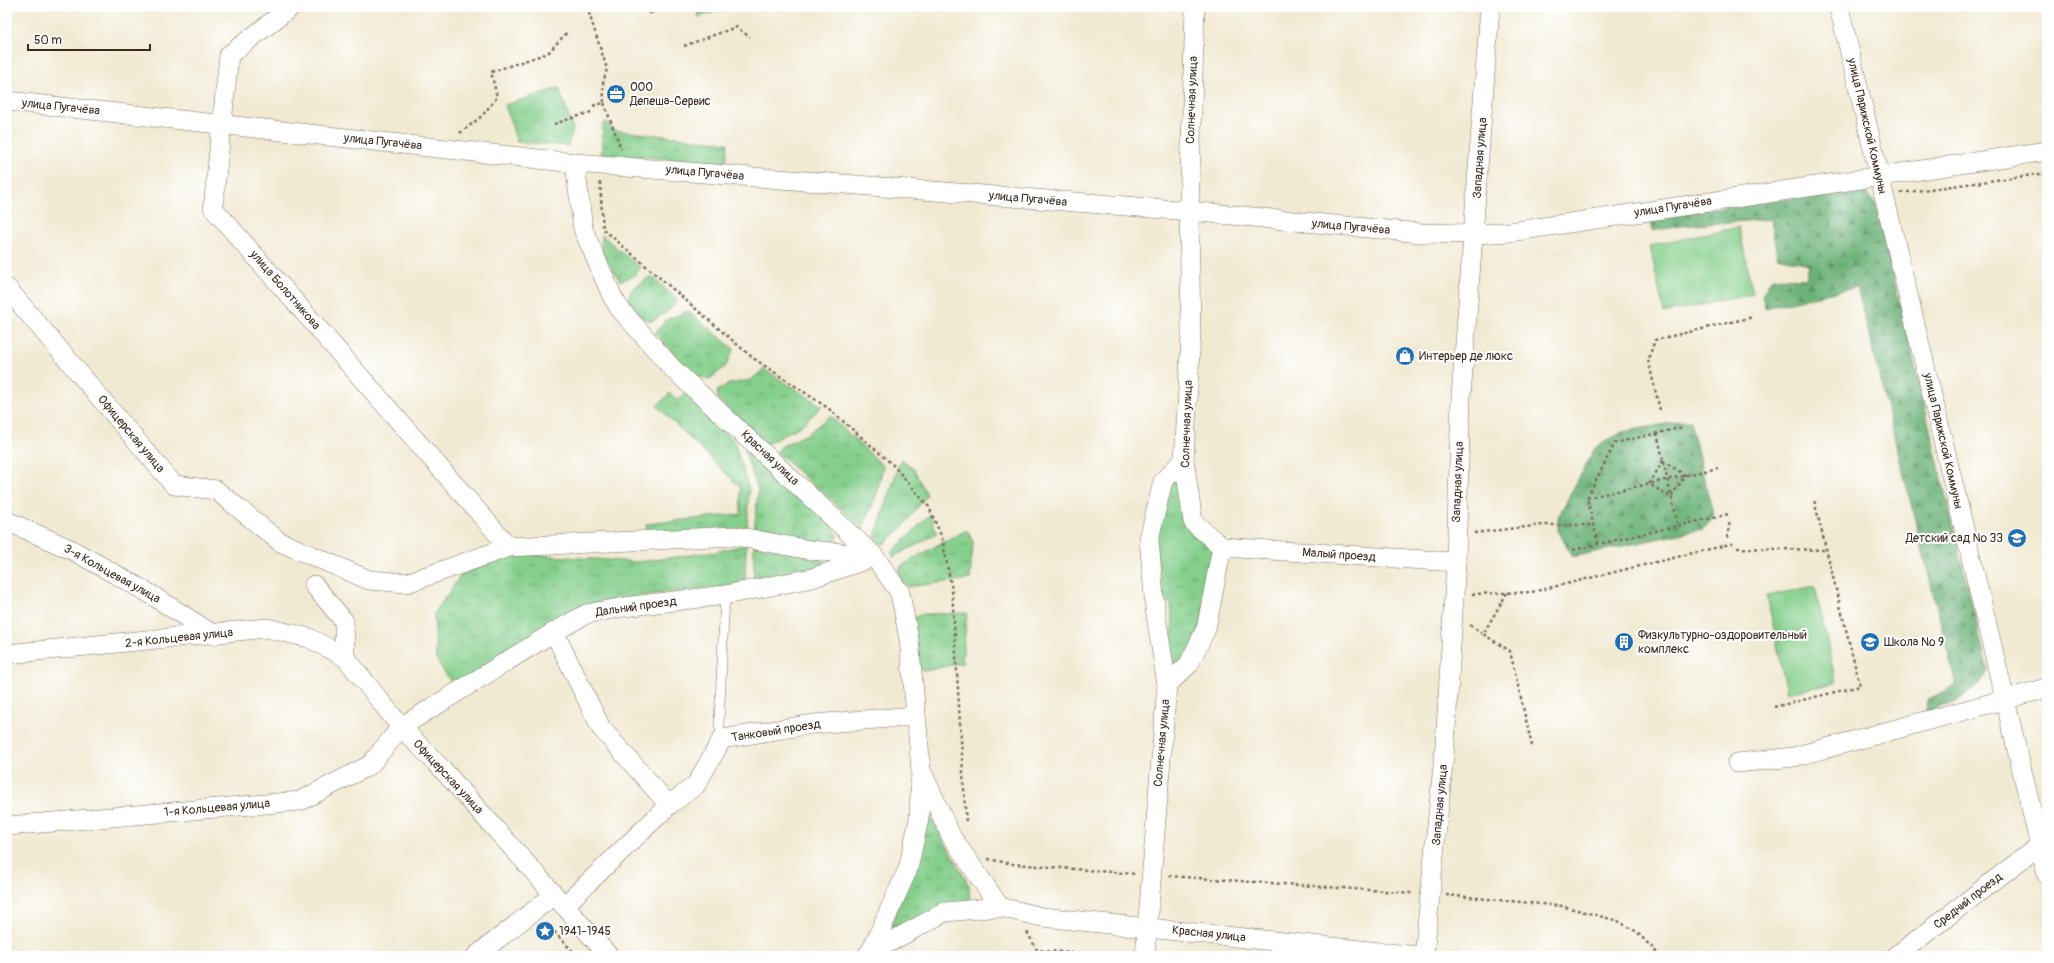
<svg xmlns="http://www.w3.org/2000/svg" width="2054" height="963" font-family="Pangolin,sans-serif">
	<defs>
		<pattern id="grass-tufts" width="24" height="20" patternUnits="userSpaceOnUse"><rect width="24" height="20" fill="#85cf8c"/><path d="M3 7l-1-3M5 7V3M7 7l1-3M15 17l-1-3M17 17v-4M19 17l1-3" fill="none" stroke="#6ea872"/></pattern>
		<pattern id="forest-firs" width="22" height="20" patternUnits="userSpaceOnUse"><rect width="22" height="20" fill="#6cb278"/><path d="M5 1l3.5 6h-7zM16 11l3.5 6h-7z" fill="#5a9162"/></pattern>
		<pattern id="park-crowns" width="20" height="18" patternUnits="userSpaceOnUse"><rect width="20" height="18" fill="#85cf8c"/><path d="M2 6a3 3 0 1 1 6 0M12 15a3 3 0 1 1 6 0" fill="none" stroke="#6ea872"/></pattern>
	</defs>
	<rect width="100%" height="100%" fill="#fff"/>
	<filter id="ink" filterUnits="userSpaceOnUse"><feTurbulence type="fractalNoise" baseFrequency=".025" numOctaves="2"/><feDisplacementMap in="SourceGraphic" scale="8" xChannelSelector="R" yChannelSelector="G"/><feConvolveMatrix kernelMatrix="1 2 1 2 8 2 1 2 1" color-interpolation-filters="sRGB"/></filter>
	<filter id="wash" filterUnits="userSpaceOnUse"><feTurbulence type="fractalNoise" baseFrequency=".012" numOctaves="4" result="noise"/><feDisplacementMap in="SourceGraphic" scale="16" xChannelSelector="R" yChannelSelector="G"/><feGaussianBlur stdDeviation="0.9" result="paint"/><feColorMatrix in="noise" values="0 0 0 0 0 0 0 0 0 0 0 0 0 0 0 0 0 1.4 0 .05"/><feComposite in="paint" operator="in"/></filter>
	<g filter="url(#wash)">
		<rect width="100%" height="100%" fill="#f1ead3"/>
		<g fill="url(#grass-tufts)" stroke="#607c55">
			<polygon points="696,7 729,7 699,17"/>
			<polygon points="607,122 609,123 612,130 728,143 726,163 601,154 603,124"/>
			<polygon points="602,235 640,268 634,276 620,281 601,250"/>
			<polygon points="651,276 678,300 669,310 652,321 642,318 628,300 631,290"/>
			<polygon points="688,311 734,349 726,366 710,379 694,376 655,333 666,320"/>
			<polygon points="764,369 822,406 802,425 767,444 718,400 717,391 729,384 751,380"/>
			<polygon points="670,393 678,401 685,394 734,441 749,489 747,531 647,537 646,524 741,514 740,487 657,406"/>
			<polygon points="830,416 883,466 878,490 863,528 776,452 782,446 807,434"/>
			<polygon points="744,450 748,451 832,524 838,536 834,545 754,533 758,489"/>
			<polygon points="901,459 913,468 927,495 901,529 884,544 879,543 875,537"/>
			<polygon points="1177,480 1183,519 1192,534 1214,549 1201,624 1191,650 1170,670 1167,636 1173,632 1171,604 1163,600 1155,542 1167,485"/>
			<polygon points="930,514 937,534 893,557 892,552"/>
			<polygon points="967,530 973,542 970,579 907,587 898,577 901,566 941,543"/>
			<polygon points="746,545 745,585 660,593 596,603 467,678 450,681 436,659 434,614 461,575 510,553 637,562 714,552"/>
			<polygon points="754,545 819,558 825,562 821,568 754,583"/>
			<polygon points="967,613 962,663 924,671 919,668 913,618 924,614"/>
			<polygon points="931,818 969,885 970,902 897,930 891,927 926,819"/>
		</g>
		<g fill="url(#forest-firs)" stroke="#546e4b">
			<polygon points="1867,189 1867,195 1876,204 1988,671 1982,681 1955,703 1926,711 1927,700 1956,685 1857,287 1765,308 1762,295 1772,278 1806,279 1809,264 1777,257 1771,219 1681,226 1652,231 1650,223 1661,215"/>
			<polygon points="1682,421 1690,421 1714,518 1703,529 1572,557 1558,530 1558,517 1595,448 1622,432"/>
		</g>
		<polygon fill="url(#park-crowns)" stroke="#607c55" points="559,88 573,129 568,146 517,142 505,105"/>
		<g fill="#85cf8c" stroke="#607c55">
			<polygon points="1739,227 1753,294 1664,313 1650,246"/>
			<polygon points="1815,586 1836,683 1787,693 1767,596"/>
		</g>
	</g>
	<g filter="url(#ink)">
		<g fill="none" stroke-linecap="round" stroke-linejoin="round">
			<defs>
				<polyline id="service" points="722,739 719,724 725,595"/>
				<g id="minor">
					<polyline points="291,7 229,55 213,208 509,547"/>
					<polyline points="1195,7 1189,211 1191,335 1184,460 1193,522 1222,547"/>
					<polyline points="1839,7 2047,875"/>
					<polyline points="7,101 575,163 1189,211 1420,233 1474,234 1510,232 2047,151"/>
					<polyline points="575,163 583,229 612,296 620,309 672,368 874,556 900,593 909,639 921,769 919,819 908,869 871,951"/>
					<polyline points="7,288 174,485 216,490 280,542 369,580 407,583 509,547 735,536 810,550 874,556"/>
					<polyline points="7,521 72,550 147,592 214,635"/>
					<polyline points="1222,547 1456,562"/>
					<polyline points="314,585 344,621 345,657 401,727 442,769 609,956"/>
					<polyline points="554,632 601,728 669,805"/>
					<polyline points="7,654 267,628 309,638 345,657"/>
					<polyline points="1167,685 1189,664 1206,629 1222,547"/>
					<polyline points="1737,763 1794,757 2047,688"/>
					<polyline points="923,774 951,836 1000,907"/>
					<polyline points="7,826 300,801 370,765 401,727 554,632 586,614 624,607 725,595 812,578 868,559"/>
					<polyline points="564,906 669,805 696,785 722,739 813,724 916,716"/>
					<polyline points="868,954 945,912 1000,907 1042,917 1418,956"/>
					<polyline points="476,956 554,895"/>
					<polyline points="1145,956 1167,685 1155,609 1149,539 1163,481 1184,460"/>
					<polyline points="1424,956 1445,745 1456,562 1461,397 1490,7"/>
					<polyline points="1896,956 2040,845"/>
				</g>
			</defs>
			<use href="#service" stroke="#7b6d5d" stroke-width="10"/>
			<use href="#minor" stroke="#7b6d5d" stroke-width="20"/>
			<g stroke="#7b6d5d" stroke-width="2.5" stroke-dasharray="3 3" stroke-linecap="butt">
				<polyline points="587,7 607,69 603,83 604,103 592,106"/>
				<polyline points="648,7 650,13 668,7"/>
				<polyline points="742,10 742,7"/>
				<polyline points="684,46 736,27 750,37"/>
				<polyline points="604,103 621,149"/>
				<polyline points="554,124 594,111"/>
				<polyline points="460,133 482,116 497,97 491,72 548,53 568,31"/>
				<polyline points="600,182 603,229 753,358 828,408 892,464 929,507 942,538 952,590 966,823"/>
				<polyline points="1901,193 2047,173"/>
				<polyline points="1660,410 1648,360 1655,340 1753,317"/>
				<polyline points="1657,433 1678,526"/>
				<polygon points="1663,461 1685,475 1671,497 1649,484"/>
				<polyline points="1587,498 1718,468"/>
				<polyline points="1474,533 1543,525 1593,525"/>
				<polyline points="1727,538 1730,520"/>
				<polyline points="1598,544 1587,498 1615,443 1684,427"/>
				<polyline points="1737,548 1826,550"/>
				<polyline points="1573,550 1729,514"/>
				<polyline points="1507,593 1483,634 1510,651 1532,746"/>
				<polyline points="1472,594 1532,592 1735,543"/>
				<polyline points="1470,625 1483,634"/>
				<polyline points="1774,707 1860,686 1814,500"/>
				<polyline points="988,859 1013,864 1136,874"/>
				<polyline points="1169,876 1413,893"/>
				<polyline points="1446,895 1562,906 1618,921 1637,932 1660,956"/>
				<polyline points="546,923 577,956"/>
				<polyline points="1027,932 1037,950 1110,956"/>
			</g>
			<use href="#service" stroke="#fff" stroke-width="9"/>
			<use href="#minor" stroke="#fff" stroke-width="19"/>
		</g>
	</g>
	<defs>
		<symbol id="office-disc" viewBox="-11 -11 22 22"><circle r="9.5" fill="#1f6fb2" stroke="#fff"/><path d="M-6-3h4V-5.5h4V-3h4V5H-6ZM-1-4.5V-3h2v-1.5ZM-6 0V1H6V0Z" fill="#fff"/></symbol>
		<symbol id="shop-disc" viewBox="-11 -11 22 22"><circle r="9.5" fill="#1f6fb2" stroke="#fff"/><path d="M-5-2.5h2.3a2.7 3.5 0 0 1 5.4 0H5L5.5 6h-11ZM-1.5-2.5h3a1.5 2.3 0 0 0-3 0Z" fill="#fff"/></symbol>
		<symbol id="school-disc" viewBox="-11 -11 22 22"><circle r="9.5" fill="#1f6fb2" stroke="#fff"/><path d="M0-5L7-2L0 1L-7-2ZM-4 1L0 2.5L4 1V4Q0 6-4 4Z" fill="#fff"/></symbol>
		<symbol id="building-disc" viewBox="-11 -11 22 22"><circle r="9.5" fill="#1f6fb2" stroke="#fff"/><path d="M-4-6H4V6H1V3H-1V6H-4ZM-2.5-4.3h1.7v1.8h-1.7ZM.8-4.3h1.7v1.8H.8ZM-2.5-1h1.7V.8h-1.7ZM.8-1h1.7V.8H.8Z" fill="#fff"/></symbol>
		<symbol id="sight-disc" viewBox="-11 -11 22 22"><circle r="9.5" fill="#1f6fb2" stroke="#fff"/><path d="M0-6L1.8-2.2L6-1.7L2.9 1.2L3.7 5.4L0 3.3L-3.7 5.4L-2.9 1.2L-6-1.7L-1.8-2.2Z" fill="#fff"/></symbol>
	</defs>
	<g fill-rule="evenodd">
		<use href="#office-disc" x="605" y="83" width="22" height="22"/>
		<use href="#shop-disc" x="1394" y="345" width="22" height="22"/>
		<use href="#school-disc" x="2006" y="527" width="22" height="22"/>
		<use href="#building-disc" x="1613" y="631" width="22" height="22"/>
		<use href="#school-disc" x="1859" y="631" width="22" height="22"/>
		<use href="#sight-disc" x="534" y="920" width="22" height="22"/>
	</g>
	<g text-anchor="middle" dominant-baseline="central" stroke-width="4" stroke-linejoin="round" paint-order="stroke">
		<g font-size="12" fill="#3b2a1e" stroke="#fff" text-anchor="start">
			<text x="630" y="87">ООО<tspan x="630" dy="14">Депеша-Сервис</tspan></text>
			<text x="1419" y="356">Интерьер де люкс</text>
			<text x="2003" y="538" text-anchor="end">Детский сад № 33</text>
			<text x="1638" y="635">Физкультурно-оздоровительный<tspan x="1638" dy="14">комплекс</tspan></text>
			<text x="1884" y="642">Школа № 9</text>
			<text x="559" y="931">1941-1945</text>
		</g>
		<g font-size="12" fill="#3b2a1e" stroke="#fff">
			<text transform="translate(1192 100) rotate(-88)">Солнечная улица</text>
			<text transform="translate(61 107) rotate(6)">улица Пугачёва</text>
			<text transform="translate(1867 126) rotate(77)">улица Парижской Коммуны</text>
			<text transform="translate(383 142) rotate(6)">улица Пугачёва</text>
			<text transform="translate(1480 158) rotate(-86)">Западная улица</text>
			<text transform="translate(705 173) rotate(5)">улица Пугачёва</text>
			<text transform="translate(1028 199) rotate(5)">улица Пугачёва</text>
			<text transform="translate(1673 207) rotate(-9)">улица Пугачёва</text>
			<text transform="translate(1351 227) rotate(5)">улица Пугачёва</text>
			<text transform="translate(285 290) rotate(49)">улица Болотникова</text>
			<text transform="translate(1187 424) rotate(-88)">Солнечная улица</text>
			<text transform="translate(131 434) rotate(50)">Офицерская улица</text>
			<text transform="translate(1943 441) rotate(77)">улица Парижской Коммуны</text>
			<text transform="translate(770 458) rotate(43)">Красная улица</text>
			<text transform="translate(1458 482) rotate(-88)">Западная улица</text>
			<text transform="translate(1339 555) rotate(4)">Малый проезд</text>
			<text transform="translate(112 574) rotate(29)">3-я Кольцевая улица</text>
			<text transform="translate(636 607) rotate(-8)">Дальний проезд</text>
			<text transform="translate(179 638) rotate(-6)">2-я Кольцевая улица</text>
			<text transform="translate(776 731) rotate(-9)">Танковый проезд</text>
			<text transform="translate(1162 743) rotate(-85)">Солнечная улица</text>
			<text transform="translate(448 777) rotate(47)">Офицерская улица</text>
			<text transform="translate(1440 805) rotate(-85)">Западная улица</text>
			<text transform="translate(217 808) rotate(-5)">1-я Кольцевая улица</text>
			<text transform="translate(1968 901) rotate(-38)">Средний проезд</text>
			<text transform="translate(1209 934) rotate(6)">Красная улица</text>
		</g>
	</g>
	<rect width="2054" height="963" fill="none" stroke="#fff" stroke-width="24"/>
	<path d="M28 44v6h122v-6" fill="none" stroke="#3b2a1e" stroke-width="2"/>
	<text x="34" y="44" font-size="12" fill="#3b2a1e" stroke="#ffffff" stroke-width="3" paint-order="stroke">50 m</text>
</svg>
